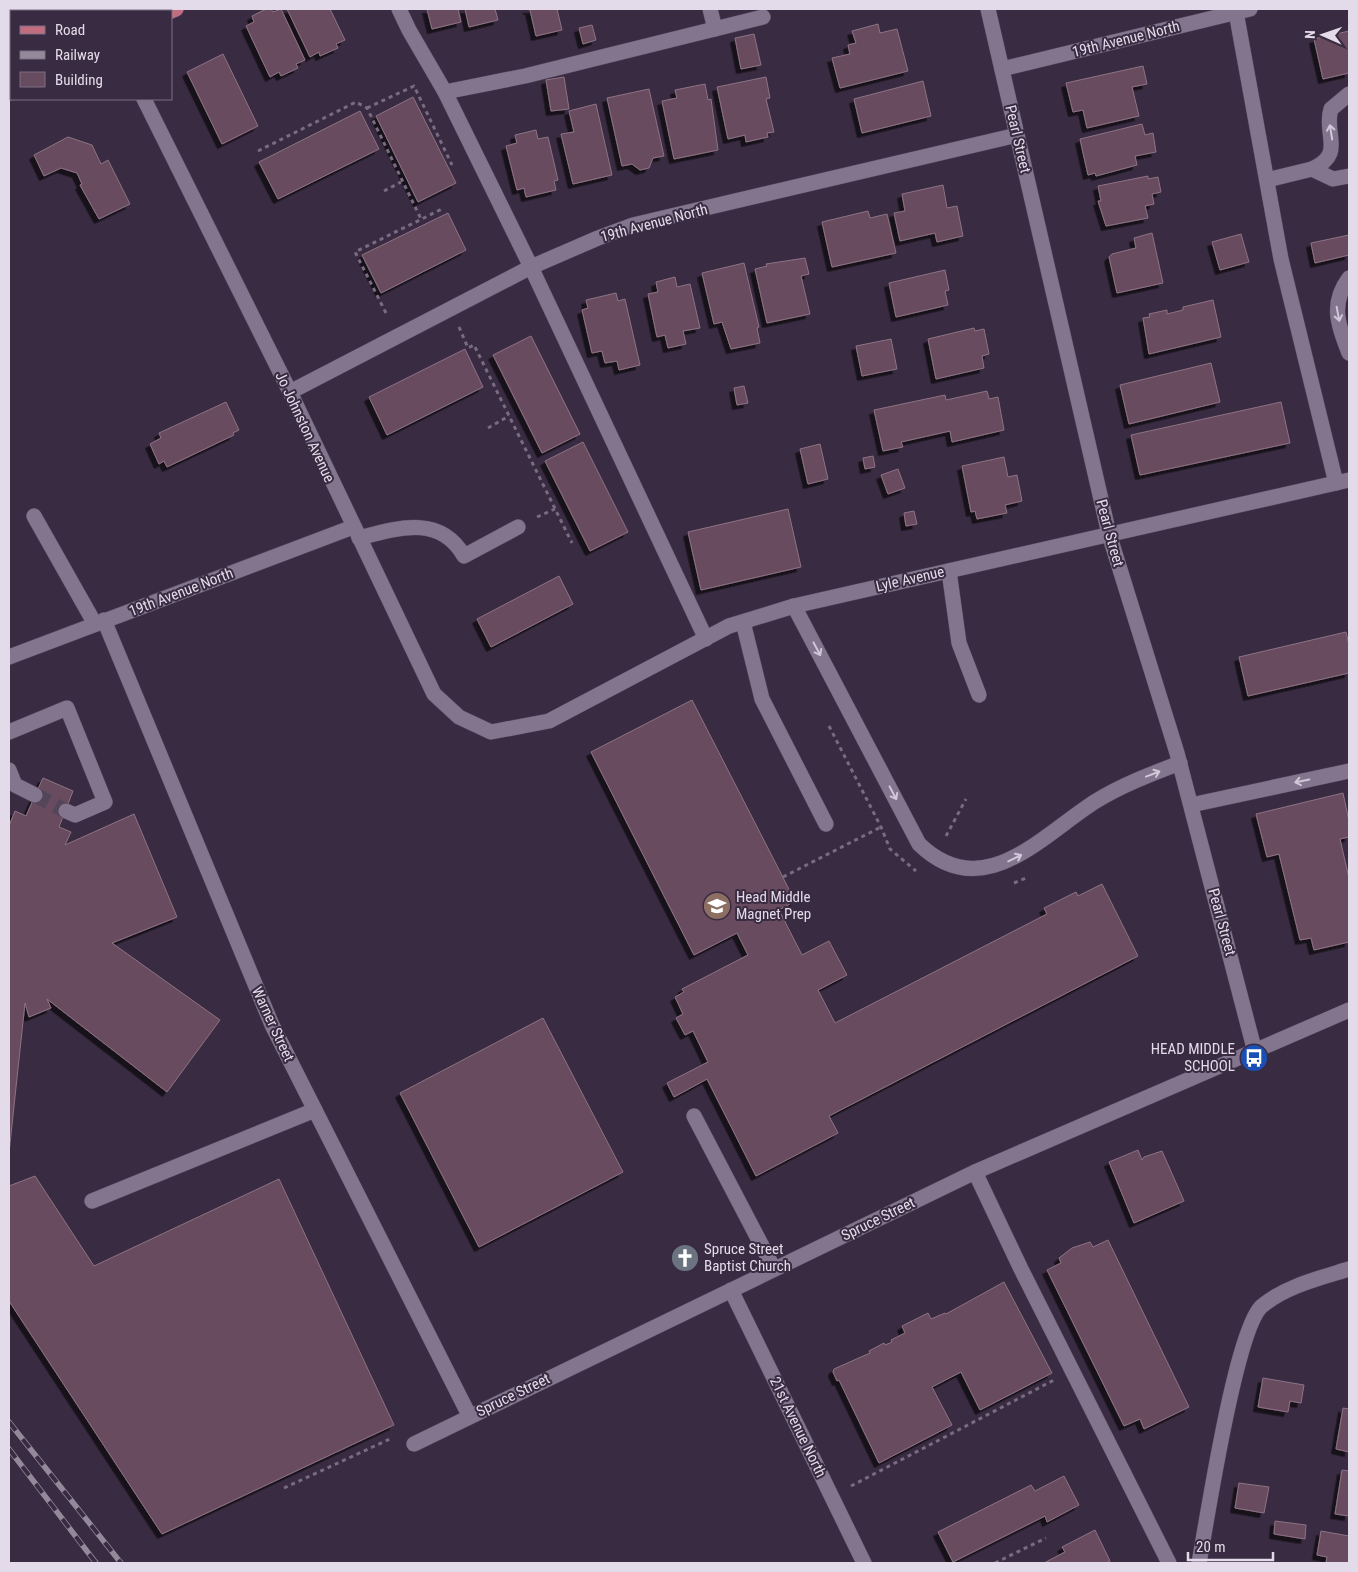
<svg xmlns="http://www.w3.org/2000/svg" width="1358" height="1572" font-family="'Roboto Condensed',sans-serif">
	<defs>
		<filter id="shadow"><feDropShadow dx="-4.5" dy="4.5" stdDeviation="0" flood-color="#0009"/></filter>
	</defs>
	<rect width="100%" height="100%" fill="#392b41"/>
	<g fill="#674b5e" stroke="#8e7385" filter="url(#shadow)">
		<polygon points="266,9 271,9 273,12 281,9 305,60 296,64 298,68 281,76 279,72 270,77 246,26 254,22 252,16"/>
		<polygon points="287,9 330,9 345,40 336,44 338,48 320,56 319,52 310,57"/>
		<polygon points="427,9 458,9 461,22 432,29"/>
		<polygon points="465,9 495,9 498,20 469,27"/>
		<polygon points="527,9 557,9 562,30 536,36 530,10"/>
		<polygon points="878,24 880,33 897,29 908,71 840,88 832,58 850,54 848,45 856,43 852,31"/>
		<polygon points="592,25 596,40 583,44 579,28"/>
		<polygon points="1349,31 1349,73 1323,79 1314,39"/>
		<polygon points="754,34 761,65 741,69 735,38"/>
		<polygon points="223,54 258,126 222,144 187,72"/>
		<polygon points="1143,66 1147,84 1132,87 1139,116 1087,128 1083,110 1073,112 1066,83"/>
		<polygon points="564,77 569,109 551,111 546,80"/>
		<polygon points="766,77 770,98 766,99 774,132 767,133 768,137 746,142 745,135 728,139 717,87"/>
		<polygon points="923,81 931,116 862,133 854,99"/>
		<polygon points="705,84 708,100 711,99 718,150 674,159 662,101 677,98 675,90"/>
		<polygon points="649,89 664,156 653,158 649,168 640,170 632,164 622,166 607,98"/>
		<polygon points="413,97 456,183 418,202 376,116"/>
		<polygon points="596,104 612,175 573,184 561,134 574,132 569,111"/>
		<polygon points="360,111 379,149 278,199 259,162"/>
		<polygon points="1142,124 1145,135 1153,133 1156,152 1135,156 1137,165 1096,176 1095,173 1088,175 1080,139"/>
		<polygon points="536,130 538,139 548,137 558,180 554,181 556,190 526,197 524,188 517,190 506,146 517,143 515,135"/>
		<polygon points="68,137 92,145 101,164 108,160 130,204 99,219 80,185 82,184 77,173 61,168 44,176 34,155"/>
		<polygon points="1148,176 1148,179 1158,177 1161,192 1152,194 1154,204 1145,206 1148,218 1106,226 1098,201 1101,201 1098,186"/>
		<polygon points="943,185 947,208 957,206 963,236 937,242 935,233 900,241 894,213 905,211 902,194"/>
		<polygon points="868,211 870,218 887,214 896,253 832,267 822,222"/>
		<polygon points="448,213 466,250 381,293 362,255"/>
		<polygon points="1152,233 1163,283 1117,293 1109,257 1112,254 1136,248 1134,238"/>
		<polygon points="1241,234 1249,262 1220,270 1212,242"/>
		<polygon points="1349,235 1349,255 1315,263 1311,243"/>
		<polygon points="805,258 809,274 801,276 810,314 767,323 755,269 767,266 766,264"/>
		<polygon points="744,263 759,327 757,328 760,343 731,349 722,322 714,324 702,273"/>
		<polygon points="945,270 949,290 945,291 948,305 896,317 889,283"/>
		<polygon points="675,277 677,287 690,284 700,328 683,331 686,344 668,348 665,335 657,337 648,294 658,292 656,282"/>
		<polygon points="616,293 618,301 625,299 640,365 619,370 617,361 605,363 602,351 592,353 582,310 588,308 586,300"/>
		<polygon points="1213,300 1221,337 1149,354 1143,318 1150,317 1149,314 1167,310 1167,314 1183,310 1183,307"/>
		<polygon points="974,328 975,331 984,329 989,354 982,356 984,368 936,379 928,339"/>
		<polygon points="531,336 580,434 542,453 493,355"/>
		<polygon points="891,339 897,369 862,376 856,346"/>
		<polygon points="465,349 483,387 387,435 369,397"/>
		<polygon points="1211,363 1220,402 1129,424 1120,385"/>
		<polygon points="744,386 748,403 737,405 734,388"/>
		<polygon points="987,391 989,399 998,397 1004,430 952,442 950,431 901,442 903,447 883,451 874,410 945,395 946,400"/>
		<polygon points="226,402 239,430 233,433 234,435 167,467 164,461 159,464 150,444 161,438 159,433"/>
		<polygon points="1281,402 1290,443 1140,475 1131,435"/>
		<polygon points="583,442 628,532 590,551 545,461"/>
		<polygon points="820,444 828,479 808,484 800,449"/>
		<polygon points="873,456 875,467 865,469 863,458"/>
		<polygon points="1004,457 1008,477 1017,475 1022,501 1005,505 1007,513 977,519 975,511 971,512 962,466"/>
		<polygon points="898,469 905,488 888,494 881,475"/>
		<polygon points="788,509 801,567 701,590 688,532"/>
		<polygon points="914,511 917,524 906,526 904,513"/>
		<polygon points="559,576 573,604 491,647 477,619"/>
		<polygon points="1346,632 1349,645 1349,673 1248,696 1239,657"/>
		<polygon points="692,700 795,901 779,910 802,955 829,941 847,975 818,990 835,1023 1047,914 1044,908 1076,892 1078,896 1102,884 1138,956 829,1116 838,1133 756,1176 707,1079 674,1097 667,1083 708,1062 693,1031 685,1035 676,1018 683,1014 675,997 684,992 682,989 748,955 737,933 694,955 591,752"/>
		<polygon points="43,778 73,791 59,827 71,832 65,845 134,814 177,917 112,943 220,1020 167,1092 47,999 51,1008 29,1017 25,1003 9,1153 9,826 15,811 26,816"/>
		<polygon points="1343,793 1349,821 1349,837 1340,839 1349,878 1349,942 1314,950 1311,938 1300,940 1279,854 1267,857 1256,814"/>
		<polygon points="543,1018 623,1172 479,1247 400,1093"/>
		<polygon points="1138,1150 1142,1160 1144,1157 1162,1151 1184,1201 1134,1223 1109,1162"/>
		<polygon points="35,1176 94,1266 279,1179 394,1425 162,1534 9,1301 9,1186"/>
		<polygon points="1108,1240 1189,1407 1144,1429 1140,1419 1124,1426 1047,1270 1061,1263 1059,1258 1072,1248 1090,1242 1093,1247"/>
		<polygon points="1004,1282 1052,1373 980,1410 961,1372 932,1387 952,1425 879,1463 839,1380 837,1381 833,1372 834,1369 870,1353 869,1351 884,1343 885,1345 892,1342 891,1340 905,1333 902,1326 928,1313 931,1319 945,1313 946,1314"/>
		<polygon points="1263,1378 1304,1385 1301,1403 1290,1401 1288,1412 1258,1407"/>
		<polygon points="1343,1408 1349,1409 1349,1452 1336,1449"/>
		<polygon points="1342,1470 1349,1471 1349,1516 1335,1514"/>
		<polygon points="1064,1476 1079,1505 1047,1522 1045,1516 953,1562 938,1532 1031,1485 1035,1491"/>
		<polygon points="1239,1483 1269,1487 1264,1513 1235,1508"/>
		<polygon points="1275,1521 1306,1525 1305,1539 1274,1534"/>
		<polygon points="1095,1530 1110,1561 1106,1563 1044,1563 1065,1552 1062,1547"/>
		<polygon points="1321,1531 1349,1536 1349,1563 1326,1563 1327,1557 1317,1555"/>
	</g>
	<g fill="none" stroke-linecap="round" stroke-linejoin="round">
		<polyline stroke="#53455a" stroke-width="15" stroke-dasharray="15 8" stroke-linecap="butt" points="35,795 66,811"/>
		<defs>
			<g id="minor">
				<polyline points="99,9 100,11"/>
				<polyline points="399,9 409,30 445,92 531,267 706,639"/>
				<polyline points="710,9 715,29"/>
				<polyline points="988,9 1109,534 1177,753 1255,1052"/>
				<polyline points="1236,12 1281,259 1336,483"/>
				<polyline points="1002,69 1250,9"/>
				<polyline points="445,92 525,76 763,17"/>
				<polyline points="144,99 290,392 434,694 459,717 491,732 549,721 729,626 794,606 1349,480"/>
				<path d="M1312 169C1346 154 1323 134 1331 109L1349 94"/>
				<polyline points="1267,180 1312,169 1333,179 1349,176"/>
				<path d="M1349 278C1330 303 1338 326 1349 353"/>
				<polyline points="290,392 531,267 598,238 633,225 1017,135"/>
				<polyline points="34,516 95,624"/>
				<path d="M359 538C397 528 440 514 464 556L518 527"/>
				<polyline points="949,571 959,643 979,695"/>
				<path d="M794 606 919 844C983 906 1042 835 1096 801 1122 785 1151 774 1180 763"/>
				<polyline points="104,620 272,1025 469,1415"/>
				<polyline points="743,622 762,699 826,824"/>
				<polyline points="9,657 353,527"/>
				<polyline points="9,732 67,708 105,802 75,815 66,811"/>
				<polyline points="9,770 15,785 35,795"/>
				<polyline points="1191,805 1349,771"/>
				<polyline points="694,1116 774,1269"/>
				<polyline points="975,1172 1021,1269 1169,1563"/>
				<polyline points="92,1201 315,1110"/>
				<polyline points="731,1290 864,1563"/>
				<polyline points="414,1444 975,1172 1349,1010"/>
				<path d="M1199 1563C1207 1520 1236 1328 1262 1306 1286 1286 1320 1278 1349 1269"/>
			</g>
			<g id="major">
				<polyline points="171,11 176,9"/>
				<polyline points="9,93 11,92"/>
			</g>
		</defs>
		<use href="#minor" stroke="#53475a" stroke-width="16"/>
		<use href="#major" stroke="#53475a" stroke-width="16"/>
		<g stroke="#796c80" stroke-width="3" stroke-dasharray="4 4" stroke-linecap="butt">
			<polyline points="367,108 414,86 452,165"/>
			<polyline points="258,151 356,102 367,108 421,219"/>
			<polyline points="384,191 401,182"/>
			<polyline points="386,313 355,252 442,209"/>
			<polyline points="459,327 468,348 474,345 572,543"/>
			<polyline points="488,428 509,416"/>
			<polyline points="537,517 555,509"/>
			<polyline points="829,726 881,827 890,849 916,871"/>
			<polyline points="946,836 966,799"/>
			<polyline points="783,877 881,827"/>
			<polyline points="1014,883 1026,878"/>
			<polyline points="851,1486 1054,1380"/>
			<polyline points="284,1488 392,1438"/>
			<polyline points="995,1563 1046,1538"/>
		</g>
		<use href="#minor" stroke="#84758f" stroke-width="15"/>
		<use href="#major" stroke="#c16d7f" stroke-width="15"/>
		<defs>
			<g id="rail">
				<polyline points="9,1422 121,1563"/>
				<polyline points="9,1449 96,1563"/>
			</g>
		</defs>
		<use href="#rail" stroke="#94899b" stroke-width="5.5"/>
		<use href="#rail" stroke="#392b41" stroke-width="4" stroke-dasharray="11" stroke-linecap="butt"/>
	</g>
	<defs><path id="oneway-shaft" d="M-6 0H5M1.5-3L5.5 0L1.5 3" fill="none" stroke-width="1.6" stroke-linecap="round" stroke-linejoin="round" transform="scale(1.25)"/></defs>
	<g stroke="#d1c7d8">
		<use href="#oneway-shaft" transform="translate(1331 132) rotate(-99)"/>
		<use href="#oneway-shaft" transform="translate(1338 314) rotate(79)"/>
		<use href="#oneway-shaft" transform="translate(817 649) rotate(62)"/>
		<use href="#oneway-shaft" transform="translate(1153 774) rotate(-21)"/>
		<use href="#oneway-shaft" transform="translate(1302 781) rotate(168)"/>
		<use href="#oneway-shaft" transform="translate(893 793) rotate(62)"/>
		<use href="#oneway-shaft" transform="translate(1015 858) rotate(-26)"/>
	</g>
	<defs>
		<symbol id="school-disc" viewBox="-11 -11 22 22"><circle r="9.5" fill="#8d6e63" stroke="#392b41"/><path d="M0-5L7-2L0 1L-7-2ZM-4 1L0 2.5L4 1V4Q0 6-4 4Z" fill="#fff"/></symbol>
		<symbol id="bus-disc" viewBox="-11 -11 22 22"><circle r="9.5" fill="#1a4fb4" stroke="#392b41"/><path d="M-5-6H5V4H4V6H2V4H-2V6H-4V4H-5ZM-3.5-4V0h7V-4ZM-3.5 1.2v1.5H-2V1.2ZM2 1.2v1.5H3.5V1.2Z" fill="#fff"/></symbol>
		<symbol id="church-disc" viewBox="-11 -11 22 22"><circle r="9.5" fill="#6b7280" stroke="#392b41"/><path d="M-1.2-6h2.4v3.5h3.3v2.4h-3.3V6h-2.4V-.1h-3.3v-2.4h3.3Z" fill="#fff"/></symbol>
	</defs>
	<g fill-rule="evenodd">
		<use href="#school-disc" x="701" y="890" width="32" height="32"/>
		<use href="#bus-disc" x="1238" y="1042" width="32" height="32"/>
		<use href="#church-disc" x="669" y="1242" width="32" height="32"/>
	</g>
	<g text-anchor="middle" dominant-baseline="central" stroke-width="4" stroke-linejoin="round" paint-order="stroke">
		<g font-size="15" fill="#e4dbea" stroke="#392b41">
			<text transform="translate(1126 39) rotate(-14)">19th Avenue North</text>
			<text transform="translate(1018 139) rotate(77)">Pearl Street</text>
			<text transform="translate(654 223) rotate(-15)">19th Avenue North</text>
			<text transform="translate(305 427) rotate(65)">Jo Johnston Avenue</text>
			<text transform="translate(1110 533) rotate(75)">Pearl Street</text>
			<text transform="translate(910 579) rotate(-13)">Lyle Avenue</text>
			<text transform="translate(181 592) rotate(-21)">19th Avenue North</text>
			<text transform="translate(1222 922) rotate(75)">Pearl Street</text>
			<text transform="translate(273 1024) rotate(65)">Warner Street</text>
			<text transform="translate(878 1219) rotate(-26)">Spruce Street</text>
			<text transform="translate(513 1395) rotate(-26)">Spruce Street</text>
			<text transform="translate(798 1427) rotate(64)">21st Avenue North</text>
		</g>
		<g font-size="15" fill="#e4dbea" stroke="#392b41" text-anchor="start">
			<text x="736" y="897">Head Middle<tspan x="736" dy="17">Magnet Prep</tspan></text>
			<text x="1235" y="1049" text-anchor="end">HEAD MIDDLE<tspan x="1235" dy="17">SCHOOL</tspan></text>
			<text x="704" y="1249">Spruce Street<tspan x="704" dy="17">Baptist Church</tspan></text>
		</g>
	</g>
	<rect width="1358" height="1572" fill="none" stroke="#e4dbea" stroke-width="20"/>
	<rect x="10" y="10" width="162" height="90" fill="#392b41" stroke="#7d7185"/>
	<rect x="20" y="26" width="25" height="8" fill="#c16d7f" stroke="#7d7185"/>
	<text x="55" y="35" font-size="15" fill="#e4dbea">Road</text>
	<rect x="20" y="51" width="25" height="8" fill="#94899b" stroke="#7d7185"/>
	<text x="55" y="60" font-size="15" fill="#e4dbea">Railway</text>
	<rect x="20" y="72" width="25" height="15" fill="#674b5e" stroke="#7d7185"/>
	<text x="55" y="85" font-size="15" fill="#e4dbea">Building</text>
	<g transform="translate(1323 35) rotate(272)" stroke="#392b41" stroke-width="4" paint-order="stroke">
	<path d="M0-4L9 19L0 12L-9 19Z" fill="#e4dbea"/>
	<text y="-8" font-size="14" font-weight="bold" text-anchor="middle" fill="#e4dbea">N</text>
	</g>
	<path d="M1188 1552v8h85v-8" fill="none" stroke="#e4dbea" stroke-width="2.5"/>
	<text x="1196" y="1552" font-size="15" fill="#e4dbea" stroke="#392b41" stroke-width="4" paint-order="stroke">20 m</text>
</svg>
